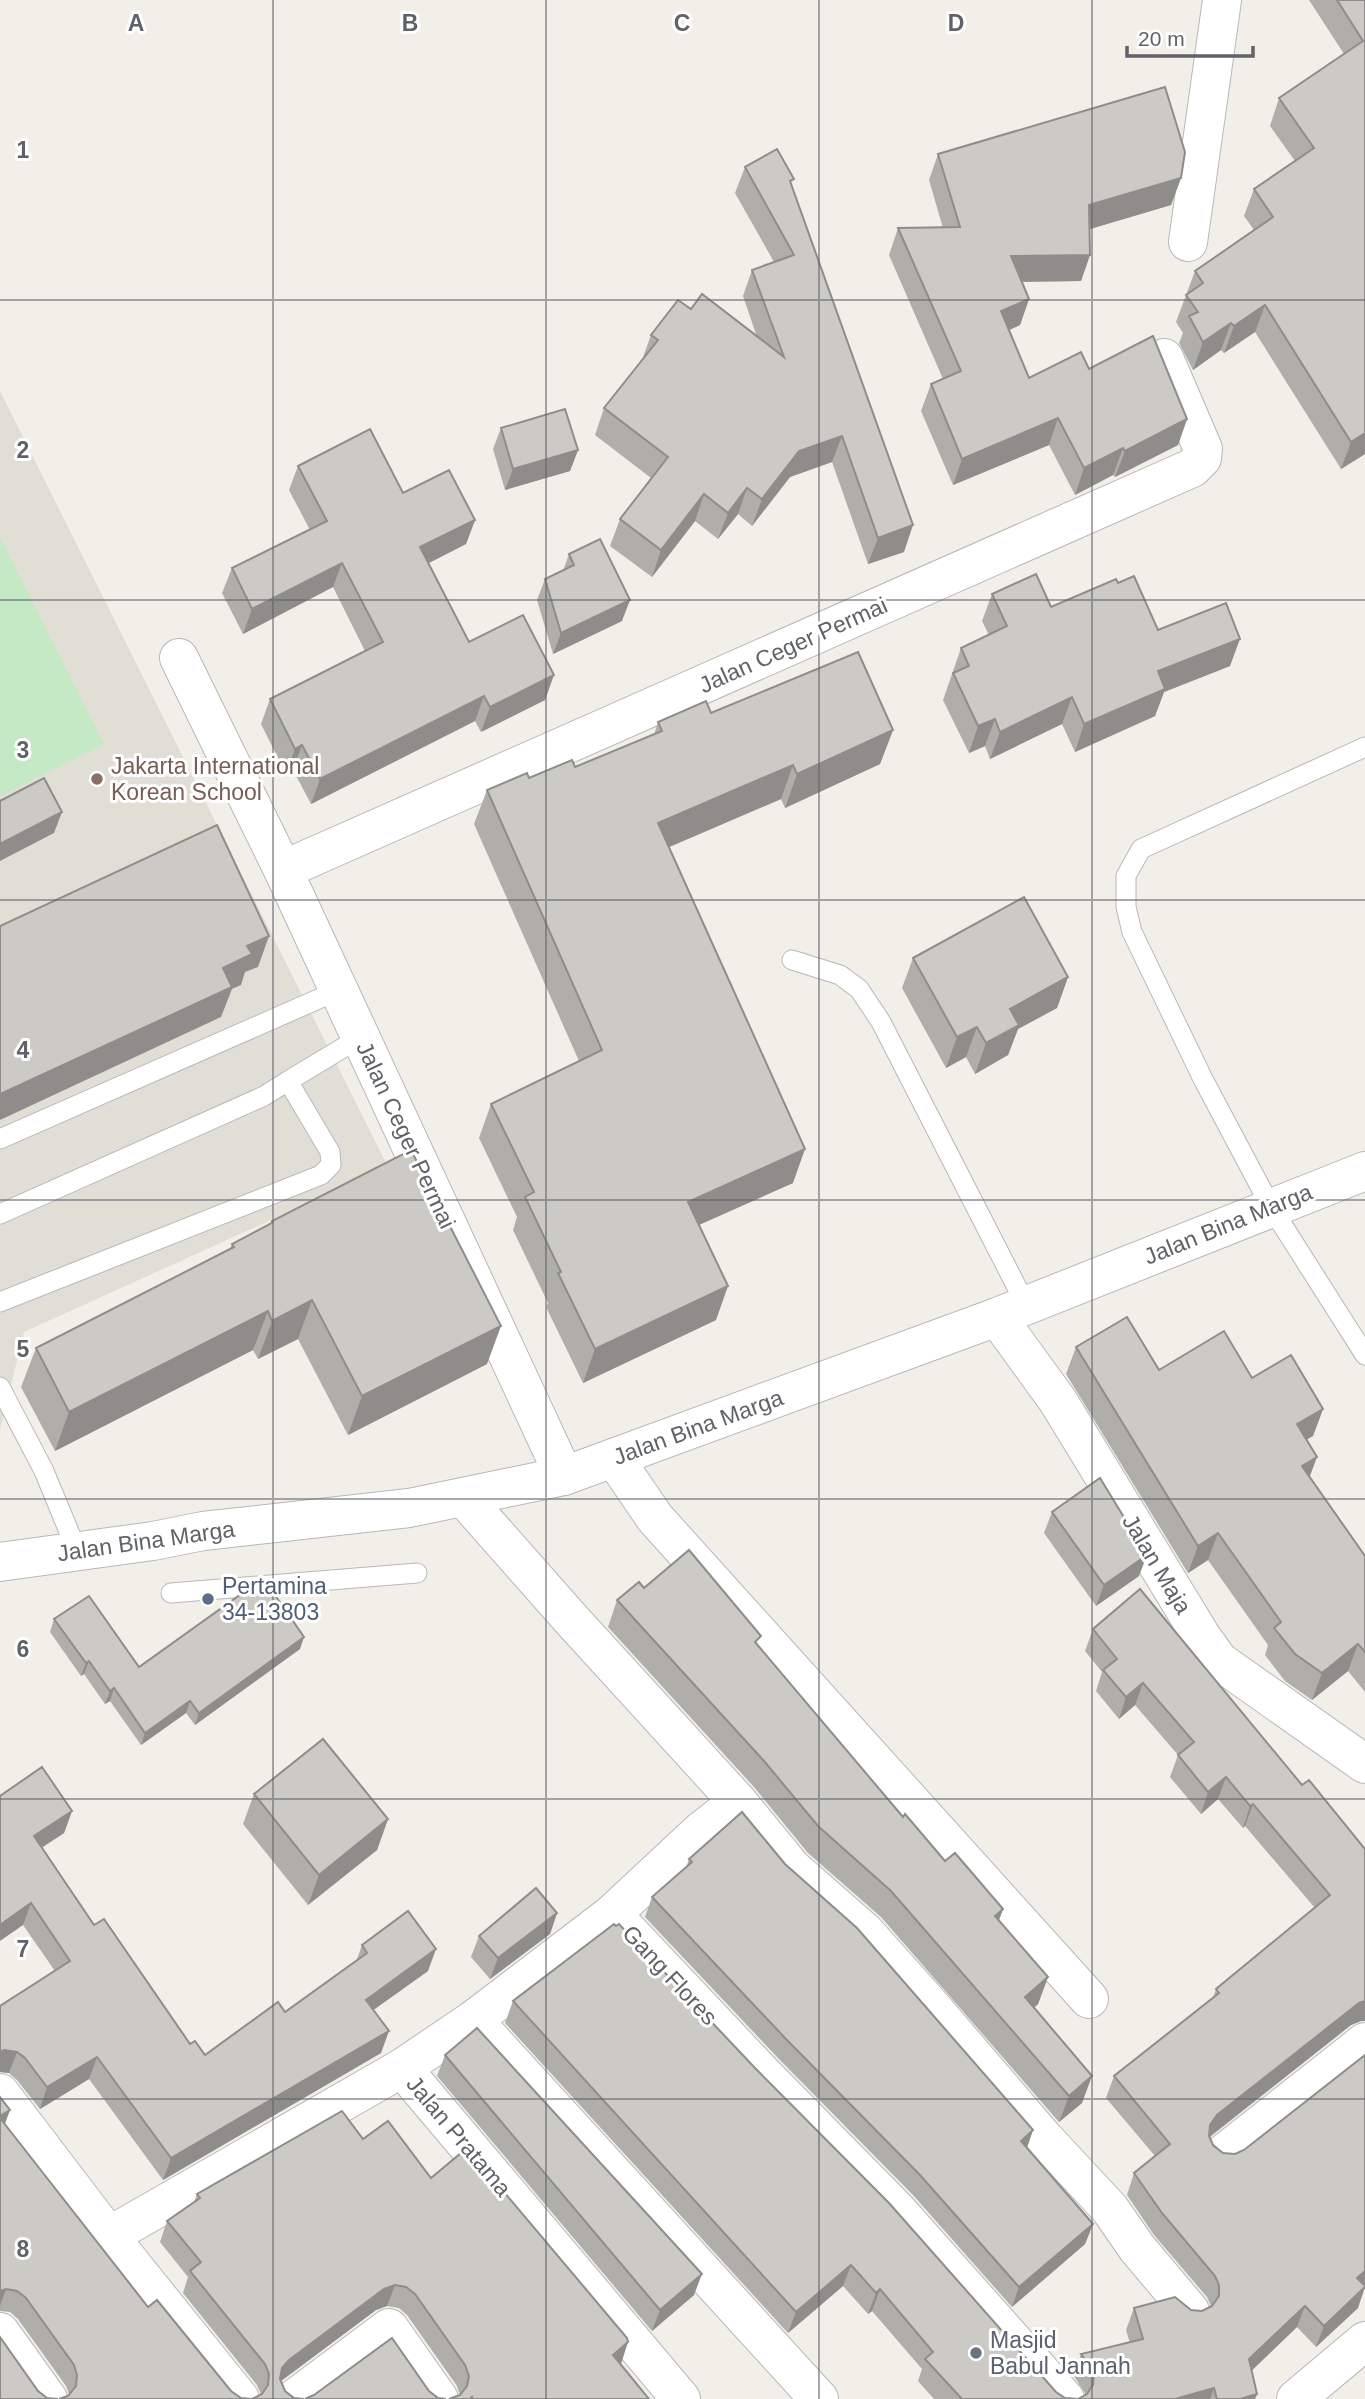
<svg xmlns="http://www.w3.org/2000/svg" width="1365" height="2399" font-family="Arial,sans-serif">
	<rect width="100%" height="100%" fill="#f1efe8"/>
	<polygon fill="#e1ded6" points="0,391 388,1167 24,1332 0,1430"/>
	<polygon fill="#c5e8c5" points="0,538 104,744 0,796"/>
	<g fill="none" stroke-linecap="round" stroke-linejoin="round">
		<defs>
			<g id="service">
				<polyline points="1365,747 1141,849 1126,876 1126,907 1132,932 1203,1079 1271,1207 1365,1355"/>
				<polyline points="792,960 840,975 859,989 881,1022 1026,1305"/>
				<polyline points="288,1081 361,1037"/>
				<polyline points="0,1139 339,990"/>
				<polyline points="0,1214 264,1096 288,1081 330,1152 331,1165 321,1175 0,1302"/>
				<polyline points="0,1387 44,1471 77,1551"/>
				<polyline points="171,1593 417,1573"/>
			</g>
			<g id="minor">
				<polyline points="1188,242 1222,0"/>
				<polyline points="179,658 283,870 564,1476"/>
				<polyline points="283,870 1192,468 1202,458 1203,449 1164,358"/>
				<polyline points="997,1317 1058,1401 1201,1636 1219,1661 1365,1764"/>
				<polyline points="614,1458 655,1518 1089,1999"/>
				<polyline points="464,1498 570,1618 738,1802 792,1868 865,1932 930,2005 1043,2137 1110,2209 1137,2248 1190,2311"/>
				<polyline points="612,1914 763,2074 897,2210 1065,2399"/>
				<polyline points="473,2020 819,2399"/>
				<polyline points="402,2068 473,2020 612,1914 701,1831 738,1802"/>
				<polyline points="0,2093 109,2236 240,2399"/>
				<polyline points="1223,2154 1365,2042"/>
				<polyline points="109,2236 402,2068 681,2399"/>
				<polyline points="0,2332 48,2399"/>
				<polyline points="294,2399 389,2328 439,2399"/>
				<polyline points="1296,2399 1365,2341"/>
			</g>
			<polyline id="tertiary" points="0,1562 153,1541 203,1531 409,1508 564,1476 997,1317 1365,1171"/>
		</defs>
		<use href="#service" stroke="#b5b8bc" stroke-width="21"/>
		<use href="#minor" stroke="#b5b8bc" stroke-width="40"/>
		<use href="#tertiary" stroke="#b5b8bc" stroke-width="40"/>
		<use href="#service" stroke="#fff" stroke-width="19"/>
		<use href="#minor" stroke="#fff" stroke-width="38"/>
		<use href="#tertiary" stroke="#fff" stroke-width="38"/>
	</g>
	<g fill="#afaea9">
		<polygon points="1309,0 1365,0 1365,454 1341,469 1255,332 1224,353 1221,350 1193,370 1179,343 1183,333 1176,322 1195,271 1254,230 1244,216 1254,189 1295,161 1270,126 1279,98 1344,54"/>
		<polygon points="938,154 1181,178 1171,205 1090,229 1090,255 1081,281 1022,282 1029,299 1020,325 1009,330 1029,378 1089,369 1187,419 1178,445 1115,477 1113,475 1075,495 1049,445 953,485 921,411 931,384 943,379 889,255 898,228 943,228 929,180"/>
		<polygon points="745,167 792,186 904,552 868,564 832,462 790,477 752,526 738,514 718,539 695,521 652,577 610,546 620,519 651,478 595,435 604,408 642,360 651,335 691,309 757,337 743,296 752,270 774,262 735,193"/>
		<polygon points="501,428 578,450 570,471 505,490 493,449"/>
		<polygon points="298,466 403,493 475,520 466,544 429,563 469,642 545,700 481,732 475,721 311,804 293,770 286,774 261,724 270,699 365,651 333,587 243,634 222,593 232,568 310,530 289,490"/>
		<polygon points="569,554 622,621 553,654 537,600 545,579 563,571"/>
		<polygon points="1118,583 1158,630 1230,666 1164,692 1155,716 1075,752 1062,724 990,759 985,746 969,753 943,700 961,648 989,635 982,621 992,594 1051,607"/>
		<polygon points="711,713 893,730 880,764 785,808 781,799 669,847 793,1183 699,1225 716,1320 583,1383 546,1307 548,1303 513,1230 517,1217 479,1138 491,1104 579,1061 474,824 487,790 529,778 575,767 654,735 658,722"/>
		<polygon points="913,958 1068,977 1057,1008 1018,1029 1008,1055 975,1074 966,1057 946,1068 902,988"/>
		<polygon points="272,1221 487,1364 348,1435 298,1339 258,1359 253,1350 55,1451 21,1387 36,1348 230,1249 232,1244 271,1224"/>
		<polygon points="1076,1347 1159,1370 1252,1378 1323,1409 1313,1436 1306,1439 1310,1477 1365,1556 1365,1692 1348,1671 1312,1700 1285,1681 1265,1655 1268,1645 1208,1560 1188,1573 1066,1374"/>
		<polygon points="1052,1512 1139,1576 1096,1606 1044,1533"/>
		<polygon points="644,1588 758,1645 903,1817 945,1861 1003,1909 999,1920 1048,1977 1038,2004 1034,2008 1082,2103 1059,2122 881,1917 808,1853 754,1787 608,1627 617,1600"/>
		<polygon points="54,1619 139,1667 300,1649 195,1725 186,1713 141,1745 110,1701 105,1704 84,1674 81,1676 50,1632"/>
		<polygon points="1093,1629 1302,1785 1365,1849 1365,2021 1361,2021 1351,2025 1210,2137 1213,2145 1364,2285 1358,2308 1316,2347 1297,2327 1252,2370 1257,2394 1255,2399 934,2399 918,2381 922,2369 872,2311 868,2314 843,2286 788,2333 505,2023 513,2001 1056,2392 1065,2398 1078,2399 1086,2395 1074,2376 1081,2354 1130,2343 1126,2330 1134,2308 1202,2311 1211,2306 1207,2297 1154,2235 1127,2195 1134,2173 1155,2156 1106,2098 1114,2076 1213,1998 1216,1989 1315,1908 1245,1826 1243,1828 1218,1799 1201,1814 1170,1777 1178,1755 1135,1705 1119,1719 1096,1691 1102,1672 1085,1651"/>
		<polygon points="254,1794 388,1819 377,1850 308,1905 243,1824"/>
		<polygon points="0,1796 72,1811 64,1833 41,1848 94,1925 190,2044 205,2055 285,2012 356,1962 362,1945 428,1971 373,2010 381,2053 163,2180 89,2079 40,2109 17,2080 9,2073 0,2072 0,2006 55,1971 23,1925"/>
		<polygon points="689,1859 785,1864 1033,2130 1027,2148 1093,2224 1085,2244 1012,2307 913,2195 779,2059 645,1917 652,1897 686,1868"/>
		<polygon points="557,1913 550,1934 490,1979 471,1957 479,1936"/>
		<polygon points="445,2055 694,2295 652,2331 437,2076"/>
		<polygon points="0,2097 5,2124 148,2307 231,2391 241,2398 252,2399 261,2394 257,2385 183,2293 188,2277 160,2242 167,2221 194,2202 197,2194 363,2139 431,2178 620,2364 649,2399 449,2399 460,2395 457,2386 407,2315 399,2308 387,2306 376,2310 281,2381 285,2391 294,2398 304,2399 59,2399 69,2394 66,2386 18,2319 10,2312 0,2311"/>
	</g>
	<g fill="#8f8d8a">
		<polygon points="1181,178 1171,205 1080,232 1089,205"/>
		<polygon points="1090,255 1081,281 1001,282 1011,256"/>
		<polygon points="1029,299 1020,325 991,338 1001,311"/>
		<polygon points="1265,305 1255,332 1224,353 1234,326"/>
		<polygon points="1231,323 1221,350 1193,370 1203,342"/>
		<polygon points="1058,418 1049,445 953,485 962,459"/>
		<polygon points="1187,419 1178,445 1115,477 1125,451"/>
		<polygon points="1365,433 1365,454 1341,469 1351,442"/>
		<polygon points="842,436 832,462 790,477 752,526 762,499 799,451"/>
		<polygon points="1123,448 1113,475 1075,495 1084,468"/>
		<polygon points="578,450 570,471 505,490 513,469"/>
		<polygon points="747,488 738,514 718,539 728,513"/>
		<polygon points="704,494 695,521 652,577 661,550"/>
		<polygon points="475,520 466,544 411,572 420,547"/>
		<polygon points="913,525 904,552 868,564 878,538"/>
		<polygon points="342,563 333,587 243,634 252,609"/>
		<polygon points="630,600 622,621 553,654 561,633"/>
		<polygon points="1240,639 1230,666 1164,692 1155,716 1075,752 1084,724 1158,671"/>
		<polygon points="554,675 545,700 481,732 490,707"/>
		<polygon points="484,696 475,721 311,804 320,779"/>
		<polygon points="1072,697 1062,724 990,759 1000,732"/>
		<polygon points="995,719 985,746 969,753 978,726"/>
		<polygon points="893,730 880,764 785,808 797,774"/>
		<polygon points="302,745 293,770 286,774 295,749"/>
		<polygon points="793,765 781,799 646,857 658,823"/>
		<polygon points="62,812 54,833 0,861 0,844"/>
		<polygon points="269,936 258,967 245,972 241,985 232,989 221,1017 0,1120 0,1094 223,968 247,946"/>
		<polygon points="1068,977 1057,1008 1018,1029 1008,1055 975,1074 986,1043 1010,1009"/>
		<polygon points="977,1027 966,1057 946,1068 957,1037"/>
		<polygon points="805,1149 793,1183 676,1235 688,1202"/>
		<polygon points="728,1286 716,1320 583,1383 595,1349"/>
		<polygon points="312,1300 298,1339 258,1359 272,1321"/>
		<polygon points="268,1311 253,1350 55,1451 69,1412"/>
		<polygon points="501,1326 487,1364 348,1435 362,1396"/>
		<polygon points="1323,1409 1313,1436 1287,1451 1297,1424"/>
		<polygon points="1317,1457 1307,1484 1302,1466"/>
		<polygon points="1218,1533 1208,1560 1188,1573 1198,1546"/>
		<polygon points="1147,1555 1139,1576 1096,1606 1104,1585"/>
		<polygon points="304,1637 300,1649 195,1725 199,1713"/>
		<polygon points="1358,1644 1348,1671 1312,1700 1322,1673"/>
		<polygon points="89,1661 84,1674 81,1676 86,1663"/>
		<polygon points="1143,1683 1135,1705 1119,1719 1126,1697"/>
		<polygon points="114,1688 110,1701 105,1704 110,1691"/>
		<polygon points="190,1701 186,1713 141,1745 145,1733"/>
		<polygon points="1226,1777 1218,1799 1201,1814 1208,1792"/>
		<polygon points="1253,1804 1245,1826 1243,1828 1250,1806"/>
		<polygon points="72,1811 64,1833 26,1858 34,1836"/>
		<polygon points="388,1819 377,1850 308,1905 319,1875"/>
		<polygon points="31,1903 23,1925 0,1941 0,1925"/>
		<polygon points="1003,1909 993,1936 995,1916"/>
		<polygon points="557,1913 550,1934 490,1979 498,1958"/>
		<polygon points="436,1949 428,1971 358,2021 366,2000"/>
		<polygon points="1048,1977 1038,2004 1015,2023 1025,1997"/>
		<polygon points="1365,2001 1365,2021 1361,2021 1351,2025 1209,2137 1210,2125 1217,2115 1359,2003"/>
		<polygon points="389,2031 381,2053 163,2180 171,2158"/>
		<polygon points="4,2050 17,2052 9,2073 0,2072 0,2052"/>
		<polygon points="97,2057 89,2079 40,2109 47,2087"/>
		<polygon points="1092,2076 1082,2103 1059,2122 1069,2096"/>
		<polygon points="10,2110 2,2132 0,2133 0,2116"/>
		<polygon points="1033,2130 1026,2150 1021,2141"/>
		<polygon points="1093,2224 1085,2244 1012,2307 1019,2287"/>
		<polygon points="851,2265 843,2286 788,2333 796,2312"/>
		<polygon points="1365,2271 1365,2285 1350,2300 1357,2278"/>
		<polygon points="702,2274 694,2295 652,2331 660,2310"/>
		<polygon points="395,2285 387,2306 376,2310 281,2381 274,2390 282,2368 289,2360 384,2289"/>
		<polygon points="1365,2287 1358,2308 1316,2347 1324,2326"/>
		<polygon points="6,2289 0,2306 0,2291"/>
		<polygon points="880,2289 872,2311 868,2314 876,2293"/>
		<polygon points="1305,2306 1297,2327 1242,2380 1249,2359"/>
		<polygon points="628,2342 621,2364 605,2377 613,2355"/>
		<polygon points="1214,2388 1210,2399 1175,2399"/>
		<polygon points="1257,2394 1255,2399 1240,2399"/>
	</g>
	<g fill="#cccac5" stroke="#8f8d8a" stroke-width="2">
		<polygon points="1337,0 1365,0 1365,433 1351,442 1265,305 1234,326 1231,323 1203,342 1189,316 1198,312 1186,295 1203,283 1195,271 1273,217 1254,189 1314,148 1279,98 1363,41"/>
		<polygon points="1165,87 1185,152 1181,178 1089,205 1090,255 1011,256 1029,299 1001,311 1029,378 1081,352 1089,369 1153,336 1187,419 1125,451 1123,448 1084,468 1058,418 962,459 931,384 961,371 898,228 960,227 938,154"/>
		<polygon points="777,149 794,179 790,181 913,525 878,538 842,436 799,451 762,499 747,488 728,513 704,494 661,550 620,519 668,457 604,408 658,340 651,335 678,300 691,309 702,294 784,357 752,270 794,255 745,167"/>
		<polygon points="565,409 578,450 513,469 501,428"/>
		<polygon points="370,429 403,493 449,470 475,520 420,547 469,642 523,615 554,675 490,707 484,696 320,779 302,745 295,749 270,699 383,642 342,563 252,609 232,568 327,521 298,466"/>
		<polygon points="600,539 630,600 561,633 545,579 574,565 569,554"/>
		<polygon points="1036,574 1051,607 1116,579 1118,583 1134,576 1158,630 1226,603 1240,639 1158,671 1165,689 1084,724 1072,697 1000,732 995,719 978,726 953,673 969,666 961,648 1007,626 992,594"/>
		<polygon points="858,652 893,730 797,774 793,765 658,823 805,1149 688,1202 728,1286 595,1349 558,1273 561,1272 525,1197 534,1192 491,1104 602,1050 487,790 527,773 529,778 572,760 575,767 662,731 658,722 706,701 711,713"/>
		<polygon points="44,778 62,812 0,844 0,801"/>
		<polygon points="217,825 269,936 247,946 252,954 223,968 232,987 0,1094 0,926"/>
		<polygon points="1024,897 1068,977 1010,1009 1019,1025 986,1043 977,1027 957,1037 913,958"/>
		<polygon points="411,1150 501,1326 362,1396 312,1300 272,1321 268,1311 69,1412 36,1348 234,1247 232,1244 272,1223 272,1221"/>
		<polygon points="1127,1317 1159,1370 1224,1331 1252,1378 1291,1355 1323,1409 1297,1424 1317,1457 1302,1466 1365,1556 1365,1652 1358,1644 1322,1673 1295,1654 1274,1628 1281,1622 1218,1533 1198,1546 1076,1347"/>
		<polygon points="1100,1478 1147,1555 1104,1585 1052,1512"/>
		<polygon points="689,1550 761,1636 755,1642 903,1817 905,1814 945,1861 955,1853 1003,1909 995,1916 1048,1977 1025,1997 1092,2076 1069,2096 891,1891 818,1826 764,1761 617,1600 639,1582 644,1588"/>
		<polygon points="268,1585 304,1637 199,1713 190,1701 145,1733 114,1688 110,1691 89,1661 86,1663 54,1619 89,1596 139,1667 251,1587"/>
		<polygon points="1140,1589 1302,1785 1309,1780 1365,1849 1365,2001 1359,2003 1217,2115 1210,2125 1209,2136 1213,2145 1223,2153 1235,2154 1244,2150 1365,2055 1365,2271 1357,2278 1365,2286 1365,2287 1324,2326 1305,2306 1249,2359 1257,2394 1240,2399 1217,2399 1214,2388 1175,2399 962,2399 925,2359 933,2352 880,2289 876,2293 851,2265 796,2312 513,2001 614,1924 616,1926 619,1924 755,2068 889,2203 1056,2392 1065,2398 1078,2399 1087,2394 1093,2385 1094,2372 1081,2354 1143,2339 1134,2308 1175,2297 1191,2310 1202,2311 1212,2306 1219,2296 1219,2285 1215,2276 1162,2213 1134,2173 1170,2144 1114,2076 1219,1993 1216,1989 1330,1895 1253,1804 1250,1806 1226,1777 1208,1792 1178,1755 1194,1742 1143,1683 1126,1697 1103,1670 1117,1659 1093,1629"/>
		<polygon points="323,1739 388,1819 319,1875 254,1794"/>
		<polygon points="42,1767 72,1811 34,1836 94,1925 104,1919 190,2044 195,2041 205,2055 278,2002 285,2012 367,1953 362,1945 408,1911 436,1949 366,2000 389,2031 171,2158 97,2057 47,2087 25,2058 17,2052 4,2050 0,2052 0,2006 70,1961 31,1903 0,1925 0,1796"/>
		<polygon points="742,1812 785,1864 857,1928 1033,2130 1021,2141 1093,2224 1019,2287 920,2175 786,2039 652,1897 692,1862 689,1859"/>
		<polygon points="536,1888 557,1913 498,1958 479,1936"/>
		<polygon points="477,2028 702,2274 660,2310 445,2055"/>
		<polygon points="0,2097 10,2110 0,2116"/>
		<polygon points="342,2111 363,2139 388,2121 431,2178 467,2148 627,2338 628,2342 613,2355 649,2399 473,2399 472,2397 470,2399 449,2399 460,2395 467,2386 469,2376 465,2365 415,2294 406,2287 395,2285 384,2289 289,2360 282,2368 280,2379 285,2391 294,2398 304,2399 59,2399 68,2396 76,2386 77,2375 74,2365 26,2298 17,2291 6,2289 0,2291 0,2118 148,2307 157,2300 231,2391 241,2398 252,2399 262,2394 268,2385 269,2374 265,2364 190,2271 201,2262 167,2221 200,2198 197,2194"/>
		<polygon points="0,2337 38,2391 47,2398 58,2399 0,2399"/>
		<polygon points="392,2338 429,2391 438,2398 446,2399 305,2399 314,2395"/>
	</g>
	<path fill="none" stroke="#5f6368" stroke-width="2" stroke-opacity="0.55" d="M273 0V2399M546 0V2399M819 0V2399M1092 0V2399M0 300H1365M0 600H1365M0 900H1365M0 1200H1365M0 1499H1365M0 1799H1365M0 2099H1365"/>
	<circle fill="#8d6e63" stroke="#fff" stroke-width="2.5" cx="97" cy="779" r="7"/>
	<circle fill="#5c6f8a" stroke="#fff" stroke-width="2.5" cx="208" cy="1599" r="7"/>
	<circle fill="#6b7280" stroke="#fff" stroke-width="2.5" cx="976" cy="2353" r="7"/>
	<g text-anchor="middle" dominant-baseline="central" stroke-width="6" stroke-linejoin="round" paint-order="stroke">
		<g font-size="23" fill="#5f6368" stroke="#fff">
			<text transform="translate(793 645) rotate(-24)">Jalan Ceger Permai</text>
			<text transform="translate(406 1135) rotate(65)">Jalan Ceger Permai</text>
			<text transform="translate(1228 1224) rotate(-22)">Jalan Bina Marga</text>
			<text transform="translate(698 1427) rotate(-20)">Jalan Bina Marga</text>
			<text transform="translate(146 1541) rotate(-8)">Jalan Bina Marga</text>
			<text transform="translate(1157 1564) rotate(59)">Jalan Maja</text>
			<text transform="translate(670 1975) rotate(47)">Gang Flores</text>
			<text transform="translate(459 2136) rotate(50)">Jalan Pratama</text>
		</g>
		<g font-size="23" fill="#785e54" stroke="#fff" text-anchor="start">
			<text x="111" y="766">Jakarta International<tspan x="111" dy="26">Korean School</tspan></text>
		</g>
		<g font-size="23" fill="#4e5e75" stroke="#fff" text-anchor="start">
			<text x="222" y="1586">Pertamina<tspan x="222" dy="26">34-13803</tspan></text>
		</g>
		<g font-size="23" fill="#5b616d" stroke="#fff" text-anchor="start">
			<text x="990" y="2340">Masjid<tspan x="990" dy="26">Babul Jannah</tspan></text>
		</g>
	</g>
	<g font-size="23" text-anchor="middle" font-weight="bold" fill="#5f6368" stroke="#fff" stroke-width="6" stroke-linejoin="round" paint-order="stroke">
		<text x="136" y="31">A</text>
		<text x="410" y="31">B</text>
		<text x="682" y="31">C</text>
		<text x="956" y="31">D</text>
		<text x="23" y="158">1</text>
		<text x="23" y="458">2</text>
		<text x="23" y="758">3</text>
		<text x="23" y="1058">4</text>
		<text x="23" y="1357">5</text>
		<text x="23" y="1657">6</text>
		<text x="23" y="1957">7</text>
		<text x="23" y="2257">8</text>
	</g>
	<path d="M1127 46v10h126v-10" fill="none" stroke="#5f6368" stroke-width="3.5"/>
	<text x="1138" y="46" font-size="21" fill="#5f6368" stroke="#ffffff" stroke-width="5" paint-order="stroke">20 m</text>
</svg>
